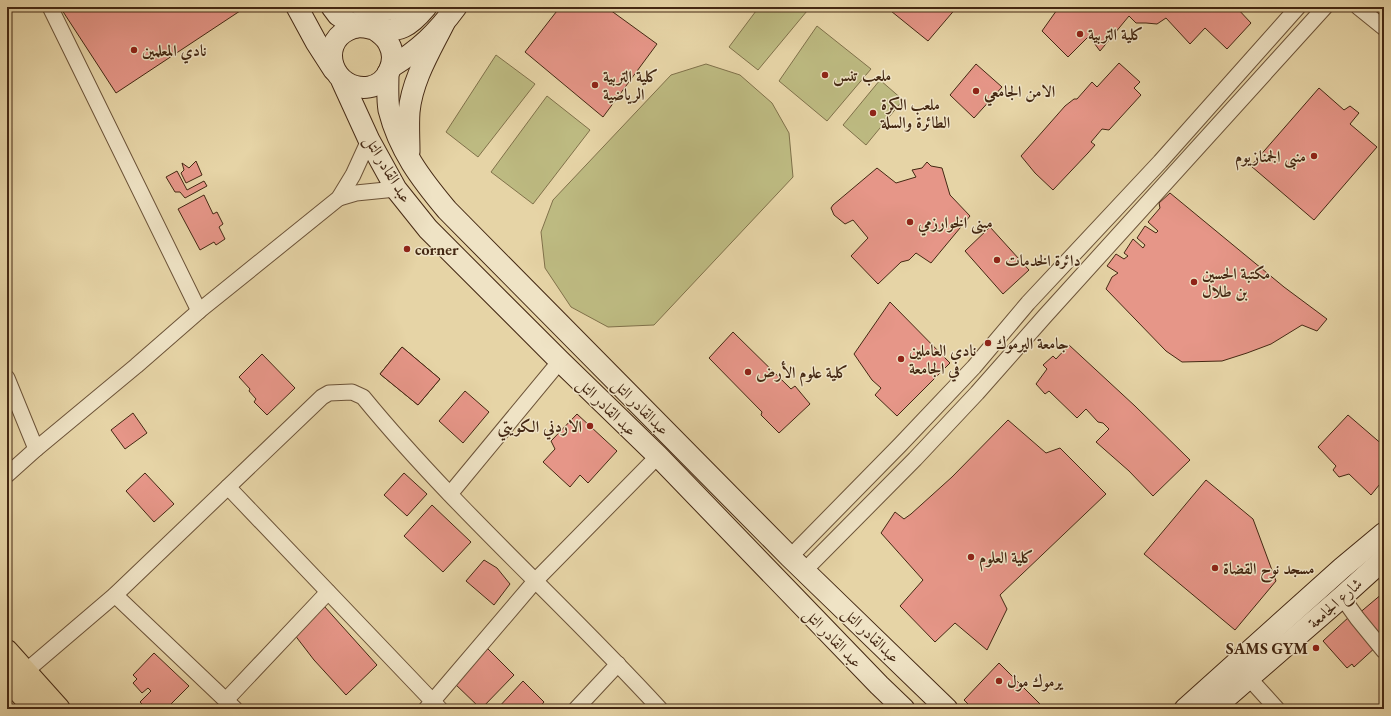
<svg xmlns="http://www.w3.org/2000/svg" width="1391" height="716" font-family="'EB Garamond',Amiri,serif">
	<rect width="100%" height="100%" fill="#e6d4a6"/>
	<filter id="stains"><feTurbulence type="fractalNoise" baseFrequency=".005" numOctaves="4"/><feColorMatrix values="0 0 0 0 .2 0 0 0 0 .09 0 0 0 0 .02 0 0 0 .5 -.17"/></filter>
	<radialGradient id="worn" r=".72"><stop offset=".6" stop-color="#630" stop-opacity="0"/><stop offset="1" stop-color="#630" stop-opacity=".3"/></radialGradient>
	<g fill="#bdba81" stroke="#80714a">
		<polygon points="759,7 802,7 807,11 758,70 729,47"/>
		<polygon points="817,26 871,69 827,121 779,81"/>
		<polygon points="496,55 535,84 478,157 446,132"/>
		<polygon points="706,64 740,75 772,103 789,133 793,177 654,325 608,327 571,307 545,268 541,232 553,200 671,75"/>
		<polygon points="880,80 903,100 866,145 843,125"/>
		<polygon points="547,96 590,130 533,204 491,172"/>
	</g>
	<g fill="#e69688" stroke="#442813">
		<polygon points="60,7 246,7 116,93"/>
		<polygon points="560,7 606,7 657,44 603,117 525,52"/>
		<polygon points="886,7 957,7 928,41"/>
		<polygon points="1059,7 1236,7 1251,23 1227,49 1205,28 1190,44 1166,18 1157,24 1146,23 1136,23 1129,16 1100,51 1089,36 1068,57 1042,31"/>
		<polygon points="1119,63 1140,82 1134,88 1141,95 1109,130 1102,129 1091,142 1095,145 1088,153 1053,190 1035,173 1021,156 1065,106 1074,99 1077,99 1092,82 1097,87"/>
		<polygon points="976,64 1002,87 974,118 950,95"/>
		<polygon points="1319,88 1344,110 1350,106 1359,113 1350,124 1377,147 1314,220 1251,166"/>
		<polygon points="196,161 202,175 186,183 181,173 184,170 182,163 189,168"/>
		<polygon points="927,162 931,166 942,168 950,195 970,216 931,263 916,253 909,260 901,262 878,284 851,256 868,238 853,220 845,224 834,215 831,208 833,205 877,168 896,183 916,177 912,170 922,168"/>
		<polygon points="177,171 187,190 204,181 207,186 185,198 180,192 175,192 166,177"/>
		<polygon points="1170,193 1284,287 1327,319 1317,331 1302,325 1271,344 1247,353 1222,361 1182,362 1166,351 1106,289 1112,277 1118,273 1107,266 1116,254 1124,259 1128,256 1124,253 1133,239 1143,248 1145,245 1137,238 1145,226 1156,233 1158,231 1148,222 1160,208 1159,203"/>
		<polygon points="204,195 213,214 217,212 223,224 219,227 225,239 216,245 214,242 200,250 178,209"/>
		<polygon points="990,227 1029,270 1003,294 965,251"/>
		<polygon points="890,302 950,363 897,416 875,395 881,388 872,380 854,354"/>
		<polygon points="733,332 791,389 795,386 810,404 779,433 761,415 762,412 709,358"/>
		<polygon points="1069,345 1135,406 1190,460 1153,496 1129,471 1096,442 1109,429 1103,423 1098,422 1086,409 1077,418 1049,391 1045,394 1036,384 1047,369 1043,365 1053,356 1056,359"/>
		<polygon points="402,347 440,379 418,405 380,374"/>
		<polygon points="402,347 440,379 418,405 380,374"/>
		<polygon points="262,354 295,388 267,415 254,402 256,399 249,391 250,389 239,377"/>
		<polygon points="1384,389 1384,397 1380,394"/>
		<polygon points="465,391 489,412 463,443 439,421"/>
		<polygon points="133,413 147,433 125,449 111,430"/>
		<polygon points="577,414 617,451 588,483 580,475 570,487 543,462 555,449 551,441"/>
		<polygon points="1348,415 1384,446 1384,479 1371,495 1349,474 1339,477 1333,470 1336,466 1318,447"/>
		<polygon points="1008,420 1046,453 1060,448 1106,494 1000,595 1007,609 987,650 955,623 935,642 900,606 923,580 881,533 895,512 904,519 911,514 952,477"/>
		<polygon points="145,473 174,504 154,522 126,491"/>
		<polygon points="404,473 427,494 407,516 384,495"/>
		<polygon points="1206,480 1253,519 1276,581 1235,630 1144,554"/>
		<polygon points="432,505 471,542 443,572 404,536"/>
		<polygon points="484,560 497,568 510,584 494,605 466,581"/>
		<polygon points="1383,593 1384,595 1384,643 1357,615"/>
		<polygon points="324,606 377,665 346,695 314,660 294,634"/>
		<polygon points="1350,616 1377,646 1354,667 1352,664 1347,668 1323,641"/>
		<polygon points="486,647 514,675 481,709 453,682"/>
		<polygon points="154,653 189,686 166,709 147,709 140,702 151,691 148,688 142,693 133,683 137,679 133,675"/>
		<polygon points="999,663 1045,709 973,709 964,700"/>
		<polygon points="523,681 544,702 538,709 497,709"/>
	</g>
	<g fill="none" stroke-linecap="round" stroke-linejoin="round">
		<defs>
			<g id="street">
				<polyline points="50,7 199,311"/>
				<polyline points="1358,7 1384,28"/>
				<polyline points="339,198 356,193 396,189"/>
				<polyline points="7,378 36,449"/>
				<polyline points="7,475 36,449 136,366 199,311 339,198 353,175 369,140"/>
				<polyline points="228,487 440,709"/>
				<polyline points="450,494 560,361"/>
				<polyline points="790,557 900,445 974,367 1028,303 1160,162 1298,7"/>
				<polyline points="804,571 915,459 977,393 1045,316 1325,7"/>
				<polyline points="115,595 235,709"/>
				<polyline points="1342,597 1357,618 1384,651"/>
				<path d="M26 671 115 595 322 397 329 393 352 392 363 397C454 508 563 603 660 709"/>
				<polyline points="1248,677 1277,709"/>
				<polyline points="226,700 328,592"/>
				<polyline points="426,709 536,580 658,456"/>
				<polyline points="576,709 618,664"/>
			</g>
			<g id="secondary">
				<polyline points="297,7 316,42 334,70"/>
				<polyline points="332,7 338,15 356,27"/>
				<polyline points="362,7 383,10 404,7"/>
				<path d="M374 29C380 33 386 37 389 44 398 60 388 84 369 87 333 92 317 45 348 30 358 25 364 27 374 29 400 33 410 26 426 7"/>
				<path d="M391 67C419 50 437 33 456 7"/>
				<path d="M388 73C388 85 387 98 389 110 399 150 421 179 447 210L790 557 947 709"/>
				<polyline points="342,81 369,140 396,189 428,229 560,361 658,456 879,685 904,709"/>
				<path d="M409 152C409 139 408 125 409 112 412 80 430 51 444 23"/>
				<polyline points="1185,709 1342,568 1384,533"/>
				<polyline points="1213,709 1342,597 1384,559"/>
			</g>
			<g id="primary">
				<polyline points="7,651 59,709"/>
				<polyline points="7,678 35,709"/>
			</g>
		</defs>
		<use href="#street" stroke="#6c5338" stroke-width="17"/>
		<use href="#secondary" stroke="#442813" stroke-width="23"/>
		<use href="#primary" stroke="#442813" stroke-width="24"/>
		<use href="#street" stroke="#efe3c5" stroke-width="15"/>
		<use href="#secondary" stroke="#efe3c5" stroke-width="21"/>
		<use href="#primary" stroke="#e6d4a6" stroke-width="22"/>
	</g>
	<g fill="#8f2418" stroke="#efe3c5" stroke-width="1.5">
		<circle cx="1080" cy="34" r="4"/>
		<circle cx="134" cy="50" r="4"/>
		<circle cx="825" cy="75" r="4"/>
		<circle cx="595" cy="85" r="4"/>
		<circle cx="976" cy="91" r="4"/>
		<circle cx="873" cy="113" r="4"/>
		<circle cx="1314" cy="156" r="4"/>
		<circle cx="910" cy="222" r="4"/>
		<circle cx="407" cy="249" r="4"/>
		<circle cx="997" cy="260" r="4"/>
		<circle cx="1194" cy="282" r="4"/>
		<circle cx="988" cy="343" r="4"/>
		<circle cx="901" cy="359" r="4"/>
		<circle cx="748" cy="372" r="4"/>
		<circle cx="590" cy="426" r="4"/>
		<circle cx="971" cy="557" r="4"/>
		<circle cx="1215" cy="568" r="4"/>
		<circle cx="1316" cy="648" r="4"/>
		<circle cx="999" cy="681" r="4"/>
	</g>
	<g text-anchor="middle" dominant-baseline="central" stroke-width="3" stroke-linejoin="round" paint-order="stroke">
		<g font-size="16" font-weight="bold" fill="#442813" stroke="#efe3c5" text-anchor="start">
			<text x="1088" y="34">كلية التربية</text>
			<text x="142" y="50">نادي المعلمين</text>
			<text x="833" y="75">ملعب تنس</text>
			<text x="603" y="76">كلية التربية<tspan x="603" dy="18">الرياضية</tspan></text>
			<text x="984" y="91">الامن الجامعي</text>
			<text x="881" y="104">ملعب الكرة<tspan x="881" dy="18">الطائرة والسلة</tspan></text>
			<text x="1306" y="156" text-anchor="end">منبى الجمنازيوم</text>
			<text x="918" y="222">مبنى الخوارزمي</text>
			<text x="415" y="249">corner</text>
			<text x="1005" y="260">دائرة الخدمات</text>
			<text x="1202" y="273">مكتبة الحسين<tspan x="1202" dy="18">بن طلال</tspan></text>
			<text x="996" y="343">جامعة اليرموك</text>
			<text x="909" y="350">نادي العاملين<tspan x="909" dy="18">في الجامعة</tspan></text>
			<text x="756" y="372">كلية علوم الأرض</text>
			<text x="582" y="426" text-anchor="end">الاردني الكويتي</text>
			<text x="979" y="557">كلية العلوم</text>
			<text x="1223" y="568">مسجد نوح القضاة</text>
			<text x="1308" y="648" text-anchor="end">SAMS GYM</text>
			<text x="1007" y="681">يرموك مول</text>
		</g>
		<g font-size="16" fill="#442813" stroke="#efe3c5">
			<text transform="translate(388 169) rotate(59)">عبد القادر التل</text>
			<text transform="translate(607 407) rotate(44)">عبد القادر التل</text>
			<text transform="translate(641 407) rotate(45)">عبدالقادر التل</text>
			<text transform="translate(1335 603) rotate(-42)">شارع الجامعة</text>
			<text transform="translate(871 635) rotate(44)">عبدالقادر التل</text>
			<text transform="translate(833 638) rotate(46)">عبد القادر التل</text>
		</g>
	</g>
	<rect width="1391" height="716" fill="none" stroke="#e6d4a6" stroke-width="24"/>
	<rect x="8" y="8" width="1375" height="700" fill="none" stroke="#442813" stroke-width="2"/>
	<rect x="12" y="12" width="1367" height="692" fill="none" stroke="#442813"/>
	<rect width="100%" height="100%" filter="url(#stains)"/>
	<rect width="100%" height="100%" fill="url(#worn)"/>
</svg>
